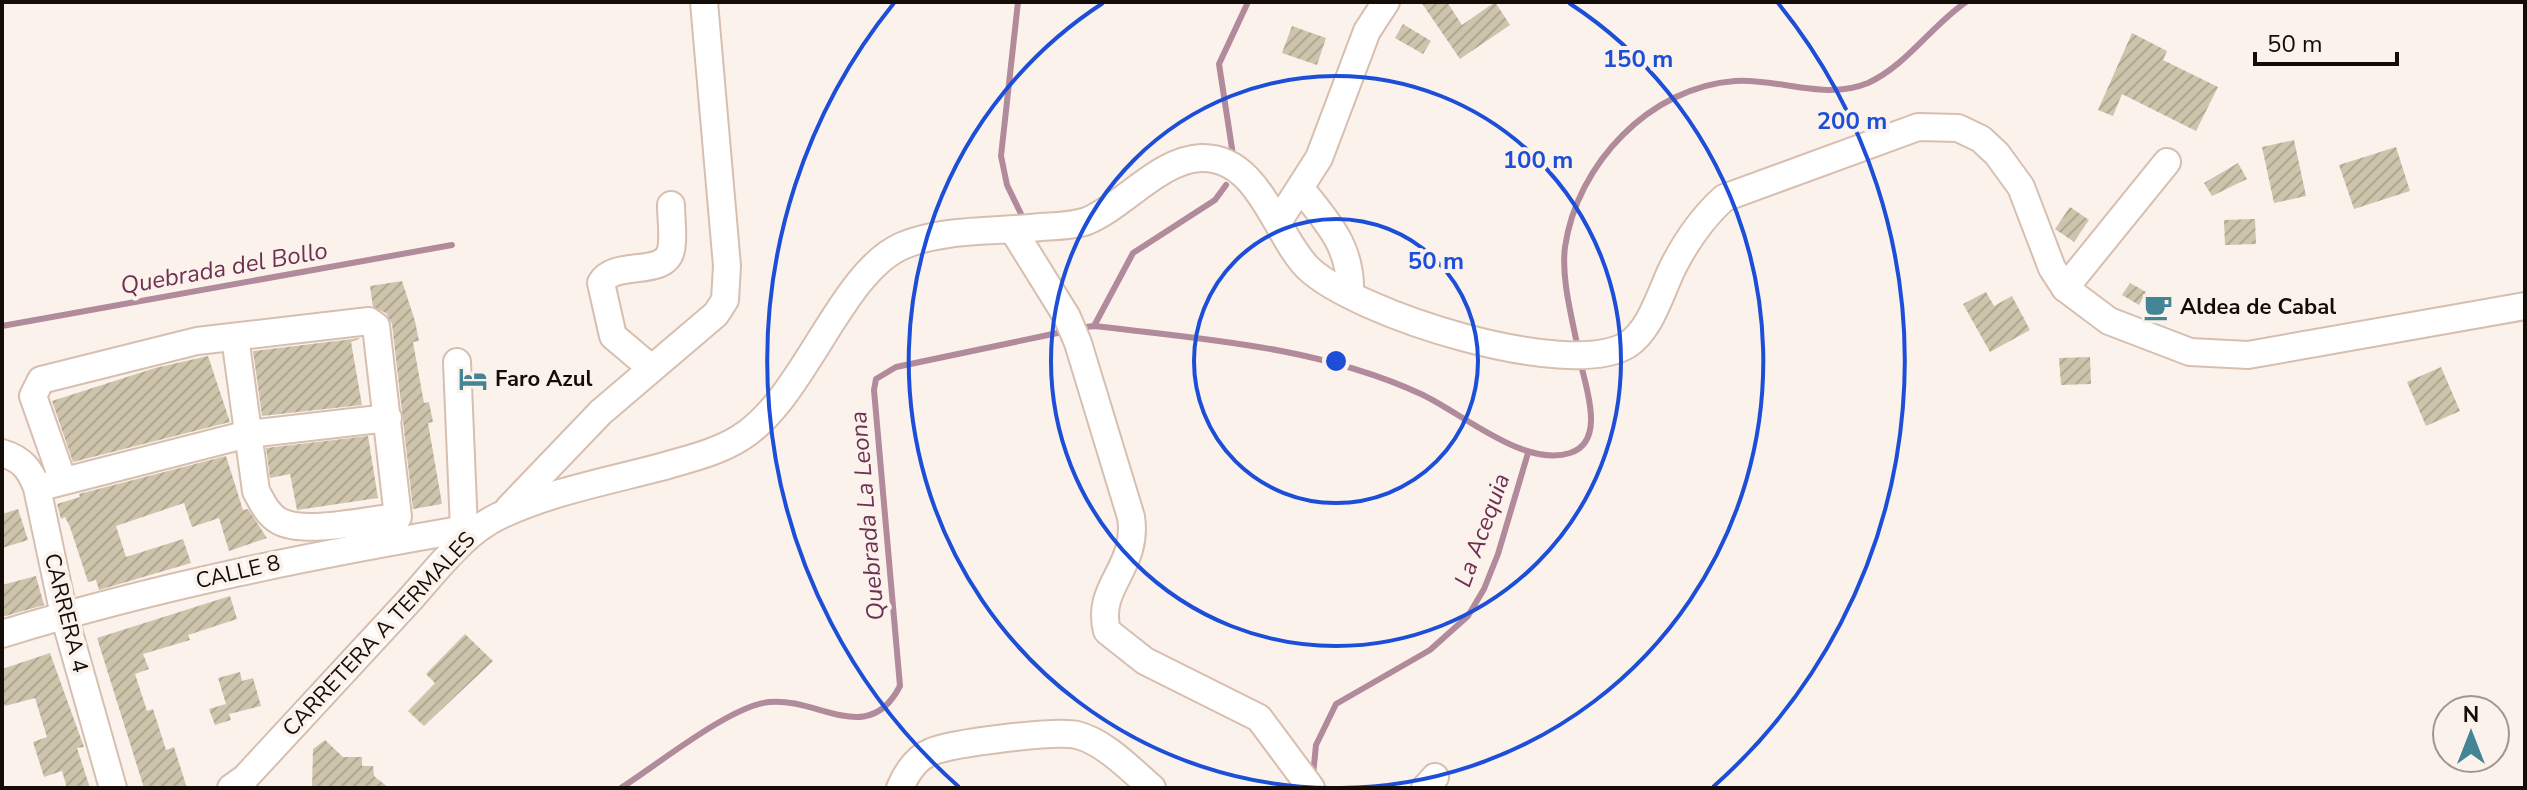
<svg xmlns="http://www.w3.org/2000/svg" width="2527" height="790" font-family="'Nunito Sans',sans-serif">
	<defs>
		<pattern id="building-hatch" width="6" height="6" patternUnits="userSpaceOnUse" patternTransform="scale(2)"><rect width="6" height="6" fill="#cec4ac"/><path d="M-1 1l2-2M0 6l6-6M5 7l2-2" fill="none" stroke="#b0a792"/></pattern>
	</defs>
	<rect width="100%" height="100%" fill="#fcf2ec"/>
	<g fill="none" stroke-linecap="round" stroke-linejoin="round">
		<g stroke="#b18a9b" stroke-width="6">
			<polyline points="1018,2 1001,156 1007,185 1023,218"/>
			<polyline points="1233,155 1219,64 1248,2"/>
			<polyline points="2,326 452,245"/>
			<polyline points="1094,326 1133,253 1215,200 1226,185"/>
			<path d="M1078 328 1094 326C1205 339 1319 347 1421 394 1462 413 1524 468 1570 453 1607 441 1585 386 1580 360"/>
			<path d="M1578 349C1572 317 1561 279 1565 247 1577 164 1650 87 1735 81 1778 78 1825 101 1868 83 1907 65 1931 26 1966 2"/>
			<polyline points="1313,775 1316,745 1336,704 1430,650 1468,616 1484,589 1498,554 1528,453"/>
			<path d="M621 788C657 765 730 706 769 702 819 697 868 748 900 686L874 390 876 379 896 367 1067 331"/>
		</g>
	</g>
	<g fill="url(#building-hatch)">
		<polygon points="1421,2 1447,2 1462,25 1495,2 1510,25 1460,59"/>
		<polygon points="1403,24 1431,41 1423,54 1395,38"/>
		<polygon points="1292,26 1326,38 1317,65 1282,53"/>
		<polygon points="2132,33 2167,51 2163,60 2218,87 2196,131 2122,94 2113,116 2098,110"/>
		<polygon points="2294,140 2306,196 2274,203 2262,147"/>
		<polygon points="2396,147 2410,191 2354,209 2339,165"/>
		<polygon points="2238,163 2247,179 2212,196 2204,183"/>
		<polygon points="2070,207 2089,220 2074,242 2055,229"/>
		<polygon points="2255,219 2256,244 2225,245 2224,220"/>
		<polygon points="402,281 415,321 419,341 413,342 424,403 429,402 433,422 428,423 442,504 413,509 392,324 386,313 373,307 370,286"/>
		<polygon points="2130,283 2146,292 2139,305 2122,295"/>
		<polygon points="1986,292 1994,306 2012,296 2030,330 1990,352 1963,304"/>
		<polygon points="361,338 351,342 362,405 262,416 253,351"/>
		<polygon points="208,356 230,422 73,462 52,401 155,368"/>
		<polygon points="2090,357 2091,384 2061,385 2059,358"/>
		<polygon points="2441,367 2460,411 2426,426 2407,382"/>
		<polygon points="368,436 378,498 297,510 290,474 270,478 266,448"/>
		<polygon points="226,456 243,510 248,509 267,538 229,551 219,518 192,527 184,503 116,526 126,557 183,539 191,563 99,590 96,580 88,582 70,527 65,517 61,519 57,504 80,497 79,494"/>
		<polygon points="18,509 28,540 2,548 2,514"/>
		<polygon points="36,576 44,605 2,617 2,585"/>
		<polygon points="230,596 237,619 188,635 190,640 143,654 149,669 135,674 147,711 153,709 166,750 174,747 187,788 144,788 97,638"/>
		<polygon points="465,634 493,661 424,726 408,711 435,683 426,674"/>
		<polygon points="50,653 84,747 77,748 90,788 67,788 62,771 44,777 33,742 47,737 35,698 5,706 2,698 2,669"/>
		<polygon points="240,672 242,681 253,678 261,706 229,714 231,720 215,725 209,709 226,704 218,678"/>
		<polygon points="325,740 343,757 362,757 362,766 373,766 374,776 389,788 312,788 313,749"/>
	</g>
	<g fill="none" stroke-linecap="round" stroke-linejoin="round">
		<defs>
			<g id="minor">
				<path d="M1302 190C1329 224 1352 248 1350 294"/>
				<polyline points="1278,222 1319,158 1367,31 1386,2"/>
				<path d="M1013 230 1067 317 1078 343 1131 517C1139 568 1095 586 1107 631L1145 661 1259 718 1311 788"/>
				<polyline points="2065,288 2167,162"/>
				<polyline points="457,362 464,529"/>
				<path d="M651 368 613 336 601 283C614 259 665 278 671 250 674 236 671 219 671 205"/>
				<path d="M2 453C22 459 30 469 37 488L64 615 113 788"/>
				<path d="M63 481 33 396 41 380 197 341 369 321 376 326 398 517C368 520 304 535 279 521 267 514 262 502 256 491L235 337"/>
				<polyline points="49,485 248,434 388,418"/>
				<polyline points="509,508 601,412 716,314 725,300 727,266 704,2"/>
				<path d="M2 634C157 586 317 554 477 527"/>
				<path d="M231 788 245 778C298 720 352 663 405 605 433 575 461 534 499 516 549 492 608 481 661 467 688 459 716 453 740 438 804 399 840 273 902 246 943 228 997 232 1041 227 1056 226 1073 226 1087 221 1125 205 1159 160 1201 158 1259 156 1275 235 1308 268 1356 314 1567 381 1627 345 1652 329 1661 290 1674 265 1687 240 1703 217 1724 198L1918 127 1958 128 1981 139 1997 154 2021 187 2052 268 2065 288 2109 321 2190 352 2248 355 2525 306"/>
				<path d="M900 788C906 774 916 758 931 752 952 743 1056 730 1077 735 1105 742 1131 770 1152 788"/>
				<polyline points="1425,788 1435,777"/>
			</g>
		</defs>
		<use href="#minor" stroke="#d7bfb0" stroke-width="30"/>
		<use href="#minor" stroke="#fff" stroke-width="26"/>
	</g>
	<g fill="none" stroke="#1d4ed8" stroke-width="4">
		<circle cx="1336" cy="361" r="142"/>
		<circle cx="1336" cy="361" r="285"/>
		<path d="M1332 788A427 427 0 0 1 1103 3M1569 3A427 427 0 0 1 1340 788"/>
		<path d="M959 787A569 569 0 0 1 894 3M1778 3A569 569 0 0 1 1713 787"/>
	</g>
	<defs>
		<symbol id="cafe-bare" viewBox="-9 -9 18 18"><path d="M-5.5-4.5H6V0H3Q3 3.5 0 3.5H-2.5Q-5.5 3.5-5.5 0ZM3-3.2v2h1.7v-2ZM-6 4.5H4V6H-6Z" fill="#438497" stroke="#fcf2ec" stroke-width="2.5" paint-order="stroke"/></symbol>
		<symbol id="hotel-bare" viewBox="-9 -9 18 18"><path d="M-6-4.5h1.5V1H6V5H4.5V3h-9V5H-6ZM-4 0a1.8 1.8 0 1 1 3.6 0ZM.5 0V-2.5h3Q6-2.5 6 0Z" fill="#438497" stroke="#fcf2ec" stroke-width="2.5" paint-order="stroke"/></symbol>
	</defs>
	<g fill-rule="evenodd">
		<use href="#cafe-bare" x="2138" y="287" width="40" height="40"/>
		<use href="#hotel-bare" x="453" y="359" width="40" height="40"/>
	</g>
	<g text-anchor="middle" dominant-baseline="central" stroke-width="8" stroke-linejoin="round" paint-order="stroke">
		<g font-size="22" font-weight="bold" fill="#130c07" stroke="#fcf2ec" text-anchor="start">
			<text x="2180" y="307">Aldea de Cabal</text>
			<text x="495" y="379">Faro Azul</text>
		</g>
		<g font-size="22" fill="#130c07" stroke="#fcf2ec">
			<text transform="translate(238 572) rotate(-13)">CALLE 8</text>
			<text transform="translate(66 613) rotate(76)">CARRERA 4</text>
			<text transform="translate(379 634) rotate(-47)">CARRETERA A TERMALES</text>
		</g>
		<g font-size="24" font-style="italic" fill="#6e3053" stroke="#fcf2ec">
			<text transform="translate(224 268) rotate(-10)">Quebrada del Bollo</text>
			<text transform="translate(867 516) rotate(-95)">Quebrada La Leona</text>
			<text transform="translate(1482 530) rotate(-70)">La Acequia</text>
		</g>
	</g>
	<circle cx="1336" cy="361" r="12" fill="#1d4ed8" stroke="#fcf2ec" stroke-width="4"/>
	<g font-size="24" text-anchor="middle" font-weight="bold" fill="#1d4ed8" stroke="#fcf2ec" stroke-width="8" stroke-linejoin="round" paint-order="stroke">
		<text x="1638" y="67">150 m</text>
		<text x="1852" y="129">200 m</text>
		<text x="1538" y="168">100 m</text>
		<text x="1436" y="269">50 m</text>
	</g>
	<rect width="2527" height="790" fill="none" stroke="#130c07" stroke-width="8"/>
	<g transform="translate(2471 734)"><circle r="38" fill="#fcf2ec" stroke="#9f9690" stroke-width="2"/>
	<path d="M0-6L14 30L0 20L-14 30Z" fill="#438497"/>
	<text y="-12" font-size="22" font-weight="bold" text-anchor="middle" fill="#130c07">N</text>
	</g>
	<path d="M2255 52v12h142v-12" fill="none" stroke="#130c07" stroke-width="4"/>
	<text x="2267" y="52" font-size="24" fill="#130c07" stroke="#fcf2ec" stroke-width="6" paint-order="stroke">50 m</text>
</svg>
